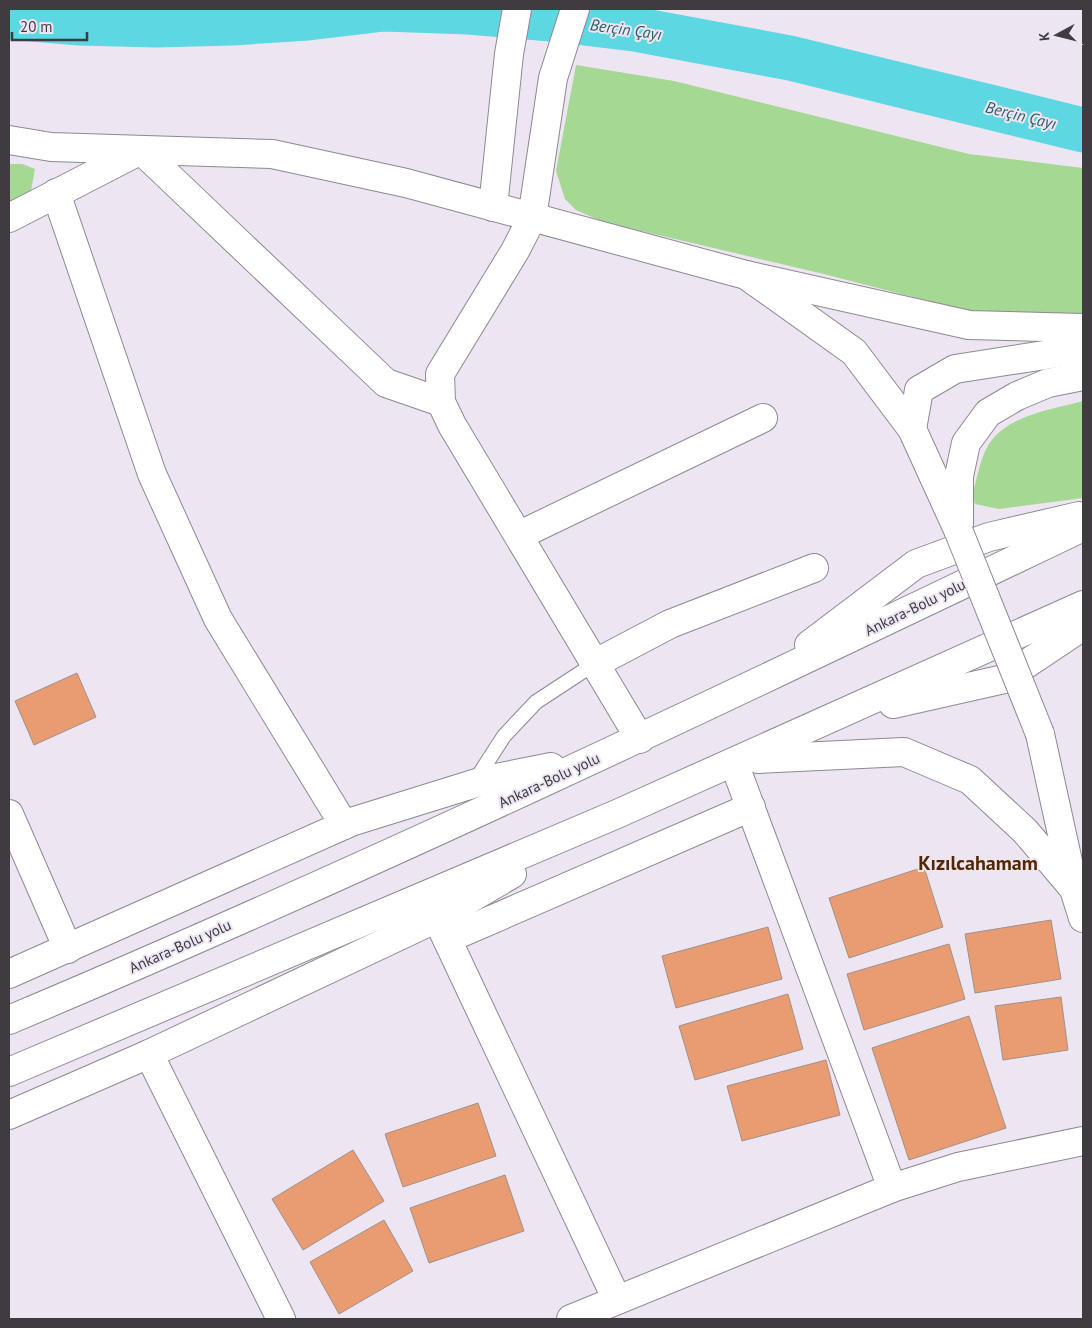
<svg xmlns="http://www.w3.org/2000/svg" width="1092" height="1328" font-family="'PT Sans',sans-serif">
	<rect width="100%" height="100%" fill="#eee5f2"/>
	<g fill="#a5d892">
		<polygon points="576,65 674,81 969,154 1083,168 1083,313 1029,316 963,310 824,274 603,222 576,210 565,199 556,171"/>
		<polygon points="9,164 22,164 35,169 31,191 9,209"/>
		<path d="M1083 401V498L999 509 975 504 972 496C977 479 980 458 989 444 1008 415 1053 409 1083 401Z"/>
	</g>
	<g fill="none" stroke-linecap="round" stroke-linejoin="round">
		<polyline stroke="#5dd7e2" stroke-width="45" points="9,17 80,23 156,25 232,23 308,18 384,9 468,12 551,19 634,29 790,58 1083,130"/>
	</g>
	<g fill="#e99c71" stroke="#9f9089">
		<polygon points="77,673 96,717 34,745 15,701"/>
		<polygon points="924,867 943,927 849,958 829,898"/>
		<polygon points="1051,920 1061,979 975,993 965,934"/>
		<polygon points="768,927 782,979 676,1008 662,956"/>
		<polygon points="949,944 965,999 864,1030 847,974"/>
		<polygon points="788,994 803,1049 695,1080 679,1026"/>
		<polygon points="1061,997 1068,1050 1003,1060 995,1006"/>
		<polygon points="969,1016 1006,1128 909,1160 872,1048"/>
		<polygon points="826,1060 840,1115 742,1141 727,1086"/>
		<polygon points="478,1103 496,1156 403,1187 385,1134"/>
		<polygon points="353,1150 384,1201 303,1250 272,1199"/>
		<polygon points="505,1175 524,1231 429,1263 410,1208"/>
		<polygon points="384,1220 413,1271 339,1314 310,1262"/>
	</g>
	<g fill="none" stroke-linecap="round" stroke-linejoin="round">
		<defs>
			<polyline id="lane" points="475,781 504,736 536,702 594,664"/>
			<g id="street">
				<polyline points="56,193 152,474 218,619 344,825"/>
				<polyline points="9,218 141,150 386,383 441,402"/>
				<polyline points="520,535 763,418"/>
				<polyline points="594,664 670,624 814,568"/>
				<polyline points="734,763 892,1188"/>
				<polyline points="9,814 68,949"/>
				<polyline points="437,918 617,1300"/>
				<polyline points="447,939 751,807"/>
				<polyline points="149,1054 281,1319"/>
				<polyline points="571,1319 892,1188 958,1167 1083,1141"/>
			</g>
			<g id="secondary">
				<polyline points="575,9 553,78 532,218 515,251 440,374 441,402 452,425 640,739"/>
				<polyline points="9,140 51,147 272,154 406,183 746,275 854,352 912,429 959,532"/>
				<polyline points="493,207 509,54 517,9"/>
				<polyline points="1040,734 1074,889 1083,918"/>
			</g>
			<g id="highway">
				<polyline points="746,275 969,325 1083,328"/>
				<polyline points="912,429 919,390 955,369 1083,349"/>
				<polyline points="959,532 959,476 966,443 988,413 1017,396 1048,383 1083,376"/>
				<polyline points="809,645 916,564 989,537 1079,516"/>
				<polyline points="893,704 1004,679 1083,626"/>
				<polyline points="758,759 904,752 970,780 1025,831 1074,889"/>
				<polyline points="9,974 351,822 486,780 551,767"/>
				<path d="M9 1020C372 867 728 697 1083 527"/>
				<polyline points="9,1072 617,814 1083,605"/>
				<polyline points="9,1115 149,1054 437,918 512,874"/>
			</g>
		</defs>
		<use href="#lane" stroke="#8f8793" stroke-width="16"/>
		<use href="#street" stroke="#8f8793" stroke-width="30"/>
		<use href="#secondary" stroke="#8f8793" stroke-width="30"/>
		<use href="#highway" stroke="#8f8793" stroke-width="30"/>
		<use href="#lane" stroke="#fff" stroke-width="14"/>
		<use href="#street" stroke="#fff" stroke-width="28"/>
		<use href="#secondary" stroke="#fff" stroke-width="28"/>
		<use href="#highway" stroke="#fff" stroke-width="28"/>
		<defs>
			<polyline id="secondary-bridge" points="959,532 1040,734"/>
		</defs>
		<use href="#secondary-bridge" stroke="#8f8793" stroke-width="30" stroke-linecap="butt"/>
		<use href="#secondary-bridge" stroke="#fff" stroke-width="28"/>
	</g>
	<g text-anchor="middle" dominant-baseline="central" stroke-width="4" stroke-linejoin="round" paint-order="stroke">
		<g font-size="15" fill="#3f3b41" stroke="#eee5f2">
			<text transform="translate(915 607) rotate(-26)">Ankara-Bolu yolu</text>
			<text transform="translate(549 780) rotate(-25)">Ankara-Bolu yolu</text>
			<text transform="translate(180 946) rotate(-24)">Ankara-Bolu yolu</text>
		</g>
		<g font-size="16" font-style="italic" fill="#2b5f64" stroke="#eee5f2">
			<text transform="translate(626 29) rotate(8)">Berçin Çayı</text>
			<text transform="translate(1021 115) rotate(14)">Berçin Çayı</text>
		</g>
		<g font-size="20" font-weight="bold" fill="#522800" stroke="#eee5f2">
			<text x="978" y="863">Kızılcahamam</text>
		</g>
	</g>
	<rect width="1092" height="1328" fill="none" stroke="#3f3b41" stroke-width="20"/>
	<g transform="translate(1057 35) rotate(263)" stroke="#eee5f2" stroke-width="4" paint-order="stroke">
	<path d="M0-4L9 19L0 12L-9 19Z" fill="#3f3b41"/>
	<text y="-8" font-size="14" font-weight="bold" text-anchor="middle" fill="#3f3b41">K</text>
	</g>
	<path d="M12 32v8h75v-8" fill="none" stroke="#3f3b41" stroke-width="2.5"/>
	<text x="20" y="32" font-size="15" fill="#3f3b41" stroke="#eee5f2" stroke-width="4" paint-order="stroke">20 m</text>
</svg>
